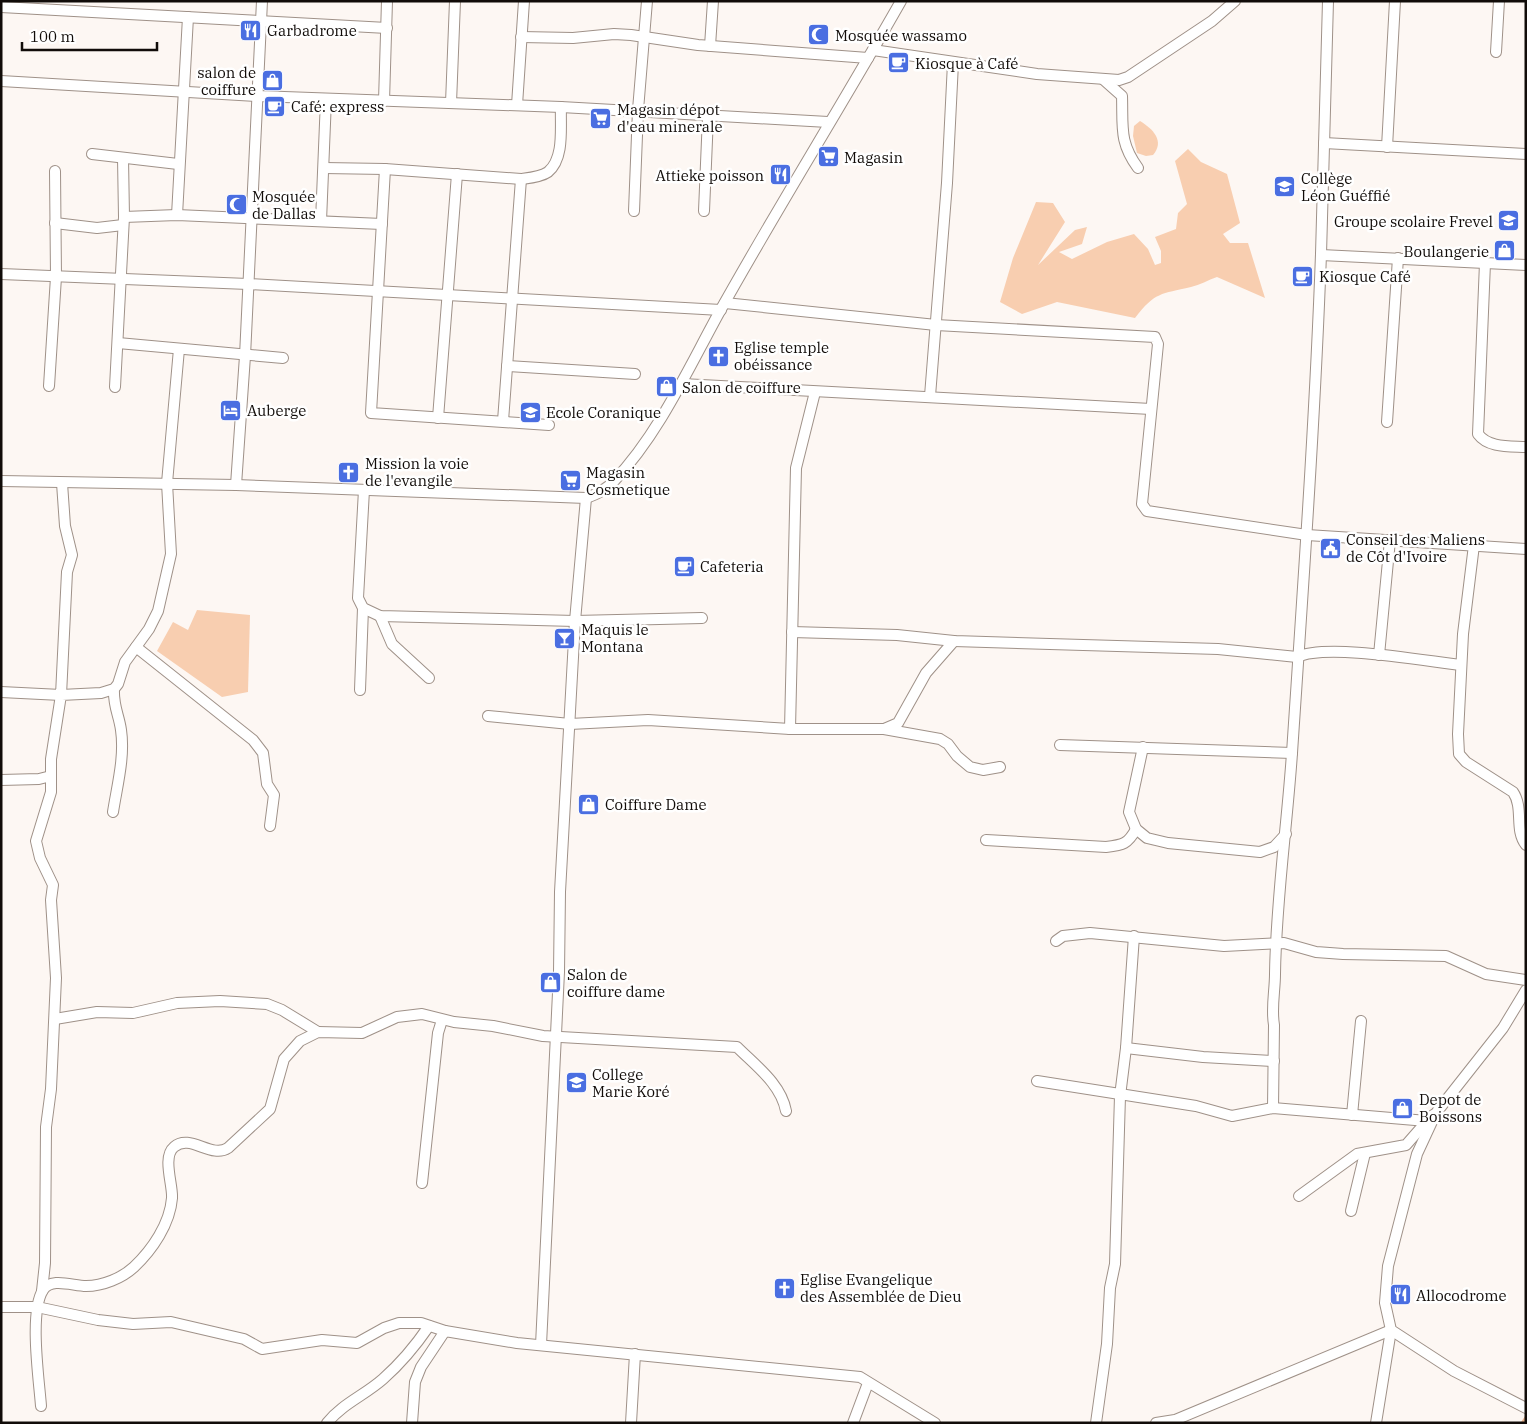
<svg xmlns="http://www.w3.org/2000/svg" width="1527" height="1424" font-family="'IBM Plex Serif',serif">
	<rect width="100%" height="100%" fill="#fdf7f3"/>
	<g fill="#f8ceb0">
		<path d="M1140 121C1153 129 1165 141 1153 155L1146 156 1137 153 1133 136 1134 126Z"/>
		<path d="M1188 149 1201 162 1227 174 1240 223 1223 234 1230 243H1248L1265 298 1217 277C1208 280 1200 285 1191 287 1161 294 1155 292 1135 318L1057 302 1022 314 1000 302 1013 258 1036 202 1053 203 1065 222 1038 265 1075 230 1087 227 1082 244 1059 252 1072 259 1107 242 1134 234 1148 249 1155 265 1161 263V251L1155 237 1176 229 1178 213 1187 204 1175 161Z"/>
		<polygon points="197,610 250,615 248,692 222,697 157,651 173,622 188,630"/>
	</g>
	<g fill="none" stroke-linecap="round" stroke-linejoin="round">
		<polyline stroke="#e9b48d" stroke-width="2.5" points="1522,1423 1526,1417"/>
		<defs>
			<g id="street">
				<polyline points="1,7 387,28"/>
				<polyline points="521,37 573,38 614,34 631,35 698,45 868,58"/>
				<polyline points="710,46 713,1"/>
				<polyline points="873,50 1037,74 1119,80 1128,77 1212,21 1235,1"/>
				<polyline points="1496,52 1499,1"/>
				<path d="M1104 80 1122 96C1123 127 1119 142 1138 168"/>
				<polyline points="1,81 257,96 561,107 828,122"/>
				<polyline points="384,101 387,1"/>
				<polyline points="451,103 455,1"/>
				<polyline points="517,105 524,1"/>
				<polyline points="1324,143 1526,154"/>
				<polyline points="1387,147 1395,1"/>
				<polyline points="92,154 178,164"/>
				<path d="M324 168 385 169 521 179C529 178 541 177 548 172 565 158 560 126 561 107"/>
				<polyline points="385,169 371,413 549,425"/>
				<polyline points="634,211 638,110 647,1"/>
				<polyline points="704,211 708,116"/>
				<polyline points="177,215 188,17"/>
				<polyline points="124,217 177,215 382,224"/>
				<polyline points="321,221 326,99"/>
				<polyline points="55,223 97,228 123,225"/>
				<polyline points="1321,255 1526,265"/>
				<path d="M1485 263 1478 434C1488 448 1510 446 1526 447"/>
				<polyline points="1,274 248,284 721,310"/>
				<polyline points="725,303 936,325 1155,337 1158,344 1142,504 1147,511 1307,535 1526,549"/>
				<polyline points="118,343 283,358"/>
				<polyline points="507,366 635,374"/>
				<polyline points="682,384 1151,409"/>
				<polyline points="49,386 56,277 55,171"/>
				<polyline points="115,387 124,217 123,158"/>
				<polyline points="930,396 947,183 953,63"/>
				<polyline points="438,418 457,174"/>
				<polyline points="503,421 521,179"/>
				<polyline points="1387,422 1398,258"/>
				<path d="M1 481 236 485 586 498C597 494 606 490 614 481 659 434 689 367 720 311 778 207 842 105 901 1"/>
				<polyline points="236,485 245,356 262,1"/>
				<polyline points="364,490 358,598 363,608 380,616 575,621 702,618"/>
				<path d="M1474 545 1463 634 1458 734 1459 754 1466 762 1513 792C1524 808 1514 830 1526 845"/>
				<polyline points="380,616 392,644 429,678"/>
				<path d="M792 632 897 635 954 641 1218 649 1297 657C1327 643 1425 661 1461 665"/>
				<polyline points="136,647 253,740 263,753 267,784 274,795 270,826"/>
				<polyline points="1379,655 1390,540"/>
				<polyline points="360,690 363,608"/>
				<polyline points="1,692 61,695 67,572 72,555 65,526 62,483"/>
				<polyline points="488,716 570,724 648,720 790,729 884,729 940,739 948,744 957,756 970,767 983,770 1000,767"/>
				<polyline points="790,729 796,468 815,392"/>
				<polyline points="884,729 898,723 926,673 954,641"/>
				<polyline points="1060,745 1292,753"/>
				<polyline points="1143,747 1129,812 1136,829 1147,838 1168,843 1260,852 1274,847 1286,834"/>
				<polyline points="1,780 39,779 51,776"/>
				<path d="M113 812C117 786 125 757 121 730 119 715 113 706 114 689"/>
				<path d="M986 840 1106 847C1123 845 1128 844 1136 829"/>
				<polyline points="1056,941 1063,936 1090,933 1224,946 1284,943 1316,952 1343,954 1446,956 1486,974 1526,980"/>
				<polyline points="1526,990 1503,1028 1436,1113 1417,1154 1388,1266 1385,1303 1391,1330 1454,1371 1526,1408"/>
				<polyline points="55,1019 97,1012 133,1013 177,1003 220,1001 267,1004 282,1010 318,1032"/>
				<polyline points="1126,1048 1203,1057 1274,1061"/>
				<polyline points="1037,1081 1196,1106 1232,1116 1273,1108 1427,1121 1433,1115"/>
				<path d="M1273 1108 1274 1025C1271 1008 1275 991 1275 974 1276 900 1287 827 1292 753 1303 587 1315 420 1321 254 1324 170 1325 85 1328 1"/>
				<polyline points="1352,1115 1361,1021"/>
				<polyline points="422,1183 438,1033 442,1020"/>
				<polyline points="1299,1196 1357,1154 1406,1145 1427,1121"/>
				<polyline points="1351,1211 1365,1153"/>
				<polyline points="42,1291 45,1263 46,1127 51,1089 56,978 51,900 53,885 40,858 36,841 51,792 51,759 61,695 101,693 114,689 118,684 125,662 149,629 158,611 171,554 167,483 179,349"/>
				<polyline points="1,1307 37,1307 98,1320 133,1324 171,1322 244,1339 262,1349 322,1340 357,1343 384,1328 399,1323 421,1323 445,1331"/>
				<polyline points="541,1345 559,972 560,892 575,621 586,498"/>
				<path d="M41 1406C39 1379 29 1312 43 1290 51 1277 73 1286 86 1286 103 1286 122 1278 134 1267 152 1250 170 1224 172 1198 173 1185 162 1157 174 1147 190 1133 211 1159 228 1148L270 1109 284 1059 300 1041 318 1032 362 1033 397 1017 422 1014 454 1022 493 1026 543 1036 737 1047C756 1066 781 1084 786 1111"/>
				<path d="M327 1423C342 1404 365 1395 383 1379 400 1364 416 1345 429 1326"/>
				<polyline points="412,1423 415,1382 421,1367 445,1331 517,1343 860,1377 935,1423"/>
				<polyline points="631,1423 635,1354"/>
				<polyline points="853,1423 868,1383"/>
				<polyline points="1096,1423 1107,1344 1110,1288 1115,1264 1120,1096 1126,1048 1134,936"/>
				<polyline points="1156,1423 1175,1420 1391,1330"/>
				<polyline points="1376,1423 1391,1330"/>
			</g>
		</defs>
		<use href="#street" stroke="#9f9188" stroke-width="12"/>
		<use href="#street" stroke="#fff" stroke-width="10"/>
	</g>
	<defs>
		<symbol id="restaurant-square" viewBox="-11 -11 22 22"><rect x="-9" y="-9" width="18" height="18" rx="4" fill="#4a6ee1" stroke="#fff"/><path d="M-5-6h1v4h1v-4h1v4h1v-4h1v5L-1.5 .5V6h-2V.5L-5-1ZM5-6V6H3V1.5H1.5Q1.5-4 5-6Z" fill="#fff"/></symbol>
		<symbol id="mosque-square" viewBox="-11 -11 22 22"><rect x="-9" y="-9" width="18" height="18" rx="4" fill="#4a6ee1" stroke="#fff"/><path d="M3.5-4.9A6 6 0 1 0 3.5 4.9A5 5 0 1 1 3.5-4.9Z" fill="#fff"/></symbol>
		<symbol id="cafe-square" viewBox="-11 -11 22 22"><rect x="-9" y="-9" width="18" height="18" rx="4" fill="#4a6ee1" stroke="#fff"/><path d="M-5.5-4.5H6V0H3Q3 3.5 0 3.5H-2.5Q-5.5 3.5-5.5 0ZM3-3.2v2h1.7v-2ZM-6 4.5H4V6H-6Z" fill="#fff"/></symbol>
		<symbol id="shop-square" viewBox="-11 -11 22 22"><rect x="-9" y="-9" width="18" height="18" rx="4" fill="#4a6ee1" stroke="#fff"/><path d="M-5-2.5h2.3a2.7 3.5 0 0 1 5.4 0H5L5.5 6h-11ZM-1.5-2.5h3a1.5 2.3 0 0 0-3 0Z" fill="#fff"/></symbol>
		<symbol id="supermarket-square" viewBox="-11 -11 22 22"><rect x="-9" y="-9" width="18" height="18" rx="4" fill="#4a6ee1" stroke="#fff"/><path d="M-6-5.5h2.5l.6 2H6L4.5 2H-2.5L-4.4-4H-6ZM-1.5 3.2a1.3 1.3 0 1 0 .1 0ZM3 3.2a1.3 1.3 0 1 0 .1 0Z" fill="#fff"/></symbol>
		<symbol id="school-square" viewBox="-11 -11 22 22"><rect x="-9" y="-9" width="18" height="18" rx="4" fill="#4a6ee1" stroke="#fff"/><path d="M0-5L7-2L0 1L-7-2ZM-4 1L0 2.5L4 1V4Q0 6-4 4Z" fill="#fff"/></symbol>
		<symbol id="church-square" viewBox="-11 -11 22 22"><rect x="-9" y="-9" width="18" height="18" rx="4" fill="#4a6ee1" stroke="#fff"/><path d="M-1.2-6h2.4v3.5h3.3v2.4h-3.3V6h-2.4V-.1h-3.3v-2.4h3.3Z" fill="#fff"/></symbol>
		<symbol id="hotel-square" viewBox="-11 -11 22 22"><rect x="-9" y="-9" width="18" height="18" rx="4" fill="#4a6ee1" stroke="#fff"/><path d="M-6-4.5h1.5V1H6V5H4.5V3h-9V5H-6ZM-4 0a1.8 1.8 0 1 1 3.6 0ZM.5 0V-2.5h3Q6-2.5 6 0Z" fill="#fff"/></symbol>
		<symbol id="civic-square" viewBox="-11 -11 22 22"><rect x="-9" y="-9" width="18" height="18" rx="4" fill="#4a6ee1" stroke="#fff"/><path d="M-.6-6.5H3V-4.5H.6V-3L4-1V1h2V6H-6V1h2V-1L-.6-3ZM-1.2 2.5V6h2.4V2.5Z" fill="#fff"/></symbol>
		<symbol id="bar-square" viewBox="-11 -11 22 22"><rect x="-9" y="-9" width="18" height="18" rx="4" fill="#4a6ee1" stroke="#fff"/><path d="M-6-5H6L.8 .8V4.5H3.5V6h-7V4.5H-.8V.8Z" fill="#fff"/></symbol>
		<symbol id="university-square" viewBox="-11 -11 22 22"><rect x="-9" y="-9" width="18" height="18" rx="4" fill="#4a6ee1" stroke="#fff"/><path d="M0-5L7-2L0 1L-7-2ZM-4 1L0 2.5L4 1V4Q0 6-4 4Z" fill="#fff"/></symbol>
	</defs>
	<g fill-rule="evenodd">
		<use href="#restaurant-square" x="238" y="18" width="25" height="25"/>
		<use href="#mosque-square" x="806" y="22" width="25" height="25"/>
		<use href="#cafe-square" x="886" y="50" width="25" height="25"/>
		<use href="#shop-square" x="260" y="68" width="25" height="25"/>
		<use href="#cafe-square" x="262" y="94" width="25" height="25"/>
		<use href="#supermarket-square" x="588" y="106" width="25" height="25"/>
		<use href="#supermarket-square" x="816" y="144" width="25" height="25"/>
		<use href="#restaurant-square" x="768" y="162" width="25" height="25"/>
		<use href="#school-square" x="1272" y="174" width="25" height="25"/>
		<use href="#mosque-square" x="224" y="192" width="25" height="25"/>
		<use href="#school-square" x="1496" y="208" width="25" height="25"/>
		<use href="#shop-square" x="1492" y="238" width="25" height="25"/>
		<use href="#cafe-square" x="1290" y="264" width="25" height="25"/>
		<use href="#church-square" x="706" y="344" width="25" height="25"/>
		<use href="#shop-square" x="654" y="374" width="25" height="25"/>
		<use href="#hotel-square" x="218" y="398" width="25" height="25"/>
		<use href="#school-square" x="518" y="400" width="25" height="25"/>
		<use href="#church-square" x="336" y="460" width="25" height="25"/>
		<use href="#supermarket-square" x="558" y="468" width="25" height="25"/>
		<use href="#civic-square" x="1318" y="536" width="25" height="25"/>
		<use href="#cafe-square" x="672" y="554" width="25" height="25"/>
		<use href="#bar-square" x="552" y="626" width="25" height="25"/>
		<use href="#shop-square" x="576" y="792" width="25" height="25"/>
		<use href="#shop-square" x="538" y="970" width="25" height="25"/>
		<use href="#university-square" x="564" y="1070" width="25" height="25"/>
		<use href="#shop-square" x="1390" y="1096" width="25" height="25"/>
		<use href="#church-square" x="772" y="1276" width="25" height="25"/>
		<use href="#restaurant-square" x="1388" y="1282" width="25" height="25"/>
	</g>
	<g text-anchor="middle" dominant-baseline="central" stroke-width="5" stroke-linejoin="round" paint-order="stroke">
		<g font-size="15" fill="#110c09" stroke="#fff" text-anchor="start">
			<text x="267" y="30">Garbadrome</text>
			<text x="835" y="35">Mosquée wassamo</text>
			<text x="915" y="63">Kiosque à Café</text>
			<text x="256" y="72" text-anchor="end">salon de<tspan x="256" dy="17">coiffure</tspan></text>
			<text x="291" y="106">Café: express</text>
			<text x="617" y="109">Magasin dépot<tspan x="617" dy="17">d'eau minerale</tspan></text>
			<text x="844" y="157">Magasin</text>
			<text x="764" y="175" text-anchor="end">Attieke poisson</text>
			<text x="1301" y="178">Collège<tspan x="1301" dy="17">Léon Guéffié</tspan></text>
			<text x="252" y="196">Mosquée<tspan x="252" dy="17">de Dallas</tspan></text>
			<text x="1493" y="221" text-anchor="end">Groupe scolaire Frevel</text>
			<text x="1489" y="251" text-anchor="end">Boulangerie</text>
			<text x="1319" y="276">Kiosque Café</text>
			<text x="734" y="347">Eglise temple<tspan x="734" dy="17">obéissance</tspan></text>
			<text x="682" y="387">Salon de coiffure</text>
			<text x="247" y="410">Auberge</text>
			<text x="546" y="412">Ecole Coranique</text>
			<text x="365" y="463">Mission la voie<tspan x="365" dy="17">de l'evangile</tspan></text>
			<text x="586" y="472">Magasin<tspan x="586" dy="17">Cosmetique</tspan></text>
			<text x="1346" y="539">Conseil des Maliens<tspan x="1346" dy="17">de Côt d'Ivoire</tspan></text>
			<text x="700" y="566">Cafeteria</text>
			<text x="581" y="629">Maquis le<tspan x="581" dy="17">Montana</tspan></text>
			<text x="605" y="804">Coiffure Dame</text>
			<text x="567" y="974">Salon de<tspan x="567" dy="17">coiffure dame</tspan></text>
			<text x="592" y="1074">College<tspan x="592" dy="17">Marie Koré</tspan></text>
			<text x="1419" y="1099">Depot de<tspan x="1419" dy="17">Boissons</tspan></text>
			<text x="800" y="1279">Eglise Evangelique<tspan x="800" dy="17">des Assemblée de Dieu</tspan></text>
			<text x="1416" y="1295">Allocodrome</text>
		</g>
	</g>
	<rect width="1527" height="1424" fill="none" stroke="#110c09" stroke-width="5"/>
	<path d="M22 42v8h135v-8" fill="none" stroke="#110c09" stroke-width="2.5"/>
	<text x="30" y="42" font-size="15" fill="#110c09" stroke="#ffffff" stroke-width="4" paint-order="stroke">100 m</text>
</svg>
